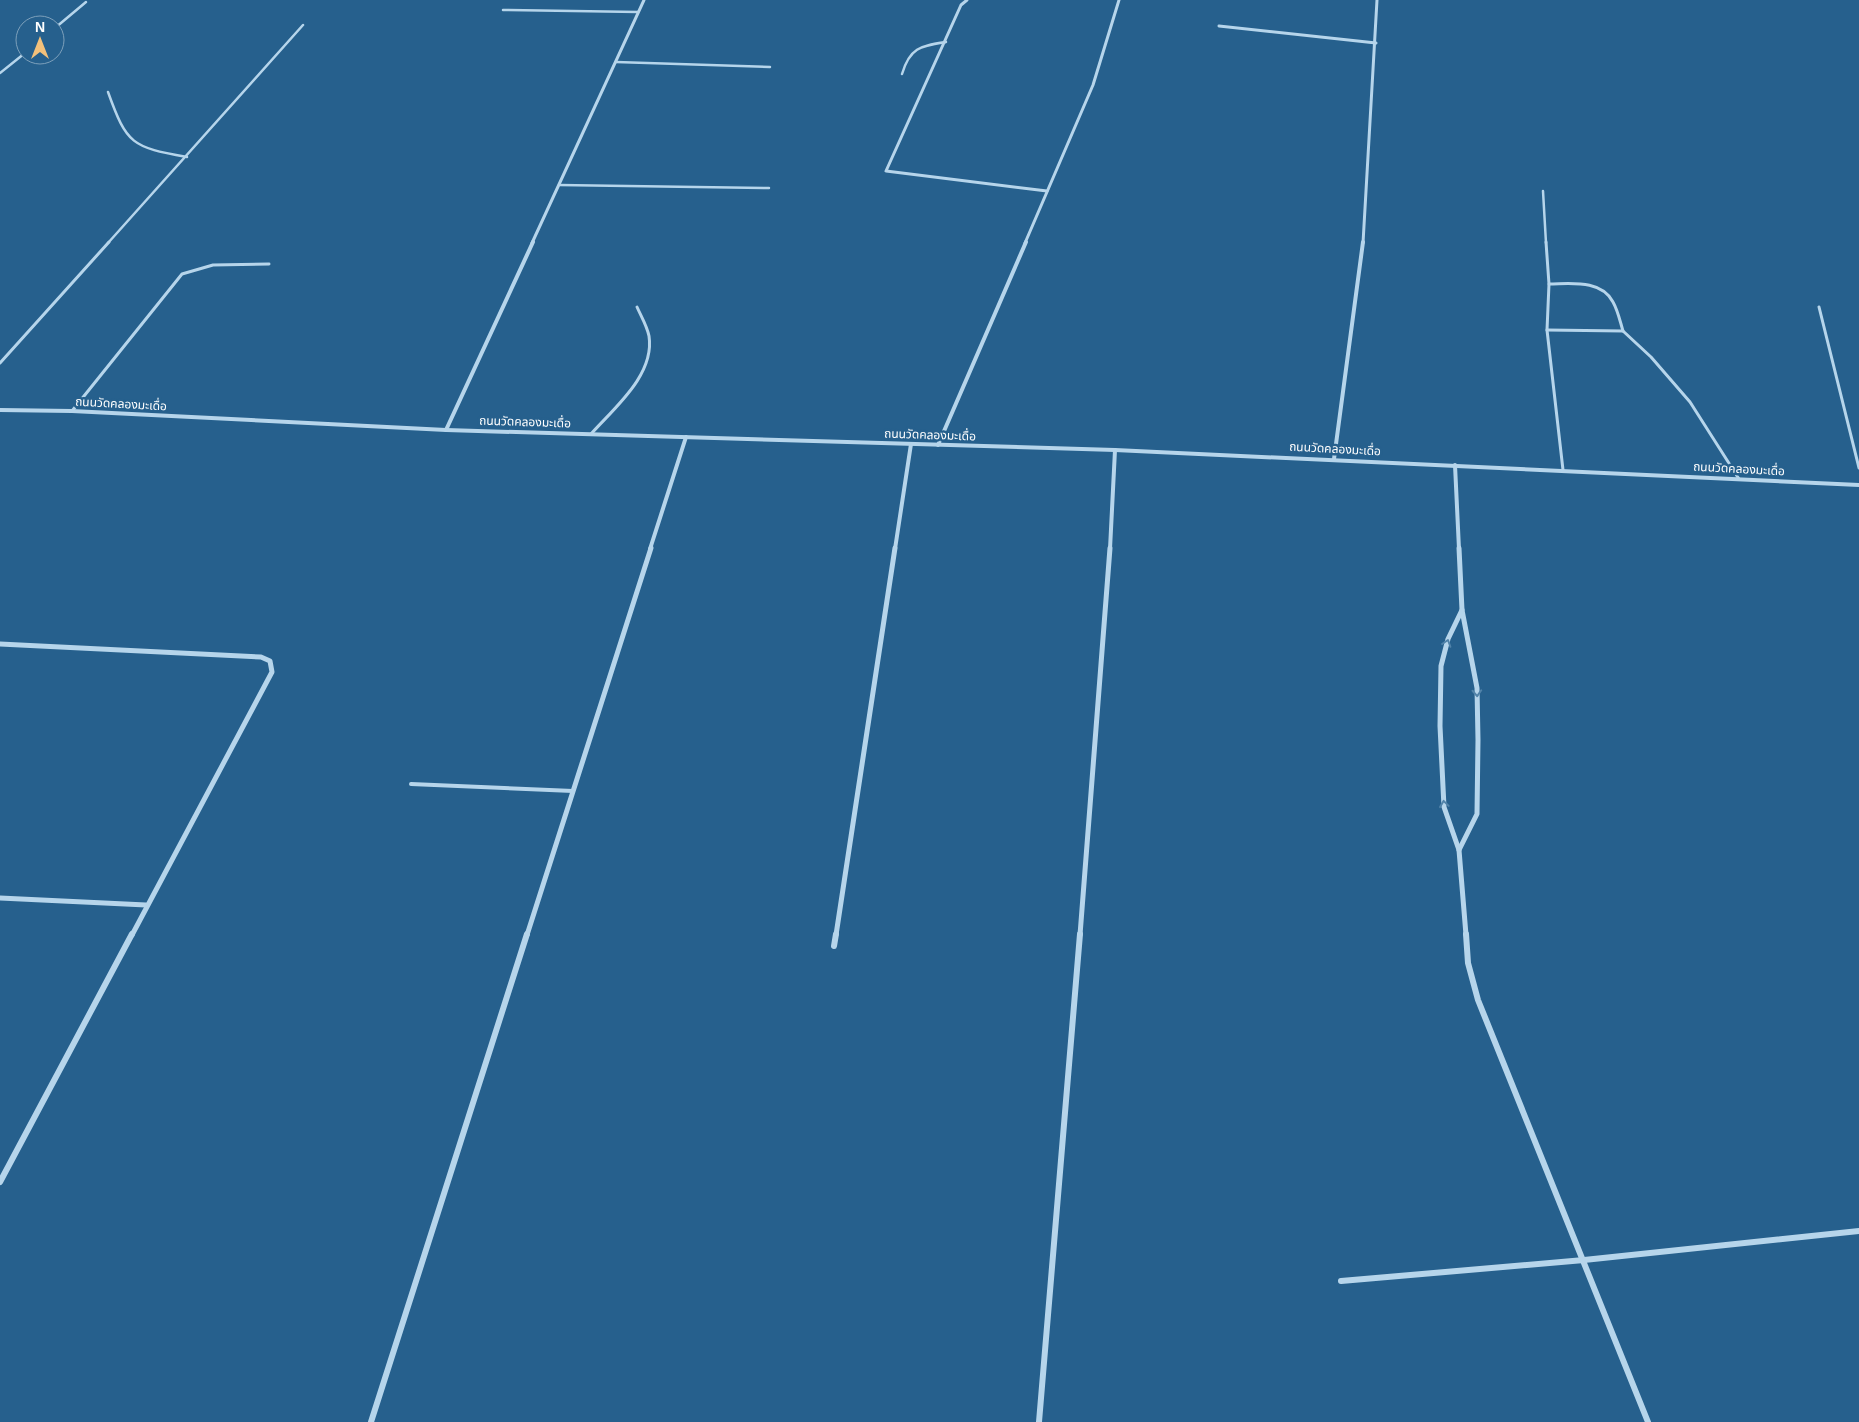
<svg xmlns="http://www.w3.org/2000/svg" width="1859" height="1422" font-family="Helvetica,'Noto Sans Thai',sans-serif">
	<rect width="100%" height="100%" fill="#26608d"/>
	<g fill="none" stroke-linecap="round" stroke-linejoin="round">
		<g stroke="#b6d5eb" stroke-width="2.5">
			<polyline points="503,10 638,12"/>
			<polyline points="55,28 86,2"/>
			<polyline points="616,62 770,67"/>
			<polyline points="0,73 25,53"/>
			<path d="M902 74C910 47 921 46 946 42"/>
			<path d="M108 92C127 145 132 147 187 157"/>
			<polyline points="559,185 769,188"/>
			<polyline points="1543,191 1546,243"/>
			<polyline points="108,243 303,25"/>
		</g>
		<g stroke="#b6d5eb" stroke-width="3">
			<polyline points="1546,242 1549,284 1547,330 1563,470"/>
			<path d="M1549 284C1570 284 1601 279 1613 302 1618 311 1620 321 1623 331"/>
			<polyline points="1819,307 1859,468"/>
			<polyline points="1547,330 1623,331 1651,357 1690,402 1739,479"/>
			<polyline points="0,363 109,242"/>
			<polyline points="72,411 182,274 213,265 269,264"/>
			<path d="M591 434C614 408 655 375 649 336 647 326 641 316 637 307"/>
		</g>
		<polyline stroke="#b6d5eb" stroke-width="4" points="411,784 573,791"/>
		<g stroke="#b6d5eb" stroke-width="3">
			<polyline points="967,0 961,5 886,171 1047,191"/>
			<polyline points="1219,26 1376,43"/>
			<polyline points="532,243 644,0"/>
			<polyline points="1025,243 1093,85 1119,0"/>
			<polyline points="1363,243 1377,0"/>
		</g>
		<g stroke="#b6d5eb" stroke-width="4">
			<polyline points="0,410 72,411 446,430 1115,450 1859,485"/>
			<polyline points="446,430 533,242"/>
			<polyline points="938,445 1026,242"/>
			<polyline points="1334,459 1363,242"/>
			<polyline points="1455,465 1459,549"/>
			<polyline points="650,549 686,437"/>
			<polyline points="895,549 911,444"/>
			<polyline points="1110,549 1115,450"/>
		</g>
		<g stroke="#b6d5eb" stroke-width="5">
			<polyline points="1459,548 1462,610 1477,688 1478,740 1477,814 1459,850"/>
			<polyline points="1462,610 1448,639 1441,666 1440,726 1444,807 1459,850 1466,935"/>
			<polyline points="0,644 261,657 270,661 272,672 132,935"/>
			<polyline points="0,898 146,905"/>
			<polyline points="527,935 651,548"/>
			<polyline points="836,935 895,548"/>
			<polyline points="1080,935 1110,548"/>
		</g>
		<g stroke="#b6d5eb" stroke-width="6">
			<polyline points="1466,934 1468,963 1478,1000 1648,1422"/>
			<polyline points="834,946 836,934"/>
			<polyline points="0,1182 132,934"/>
			<polyline points="1341,1281 1584,1260 1859,1231"/>
			<polyline points="371,1422 527,934"/>
			<polyline points="1039,1422 1080,934"/>
		</g>
	</g>
	<defs><path id="oneway-chevron" d="M-2-3.5L2.5 0L-2 3.5" fill="none" stroke-width="1.6" stroke-linecap="round" stroke-linejoin="round" transform="scale(1.25)"/></defs>
	<g stroke="#5183a9">
		<use href="#oneway-chevron" transform="translate(1447 643) rotate(-72)"/>
		<use href="#oneway-chevron" transform="translate(1477 693) rotate(87)"/>
		<use href="#oneway-chevron" transform="translate(1444 804) rotate(-98)"/>
	</g>
	<g text-anchor="middle" dominant-baseline="central" stroke-width="5" stroke-linejoin="round" paint-order="stroke">
		<g font-size="12" fill="#fff" stroke="#26608d">
			<text transform="translate(121 404) rotate(3)">ถนนวัดคลองมะเดื่อ</text>
			<text transform="translate(525 422) rotate(2)">ถนนวัดคลองมะเดื่อ</text>
			<text transform="translate(930 435) rotate(2)">ถนนวัดคลองมะเดื่อ</text>
			<text transform="translate(1335 449) rotate(3)">ถนนวัดคลองมะเดื่อ</text>
			<text transform="translate(1739 469) rotate(3)">ถนนวัดคลองมะเดื่อ</text>
		</g>
	</g>
	<g transform="translate(40 40)"><circle r="24" fill="#26608d" stroke="#7da0bb"/>
	<path d="M0-4L9 19L0 12L-9 19Z" fill="#f3c17b"/>
	<text y="-8" font-size="14" font-weight="bold" text-anchor="middle" fill="#ffffff">N</text>
	</g>
</svg>
